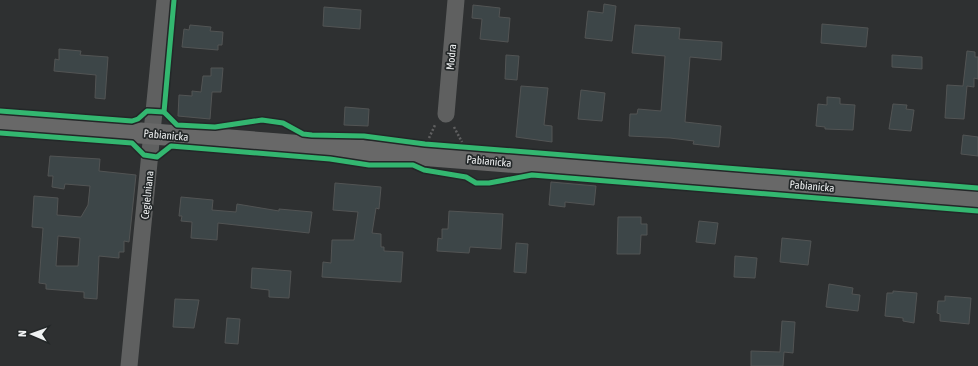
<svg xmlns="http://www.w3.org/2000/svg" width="978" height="366" font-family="'Asap Condensed',sans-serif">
	<rect width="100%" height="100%" fill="#2e3031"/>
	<g fill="#3d4648" stroke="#525454" fill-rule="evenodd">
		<polygon points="604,4 616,6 612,41 585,38 588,11 603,13"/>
		<polygon points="473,5 500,8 499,17 510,18 508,42 480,39 482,19 472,18"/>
		<polygon points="324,7 361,10 360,29 323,26"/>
		<polygon points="822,24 868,28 866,47 821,43"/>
		<polygon points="190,25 211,27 210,31 223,32 222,45 218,45 218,50 182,47 184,29 189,30"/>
		<polygon points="635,25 680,28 679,39 722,42 721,60 690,57 685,122 721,126 719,147 693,144 694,141 670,138 629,136 630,114 637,114 638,109 661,111 665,56 632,53"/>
		<polygon points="59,49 81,51 80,55 108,57 105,99 95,98 96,75 54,71 55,59 59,60"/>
		<polygon points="967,51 975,52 975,57 978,57 978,79 974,78 974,87 967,86 964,119 945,118 947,85 963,86"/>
		<polygon points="506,55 519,56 517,80 505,79"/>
		<polygon points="892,55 922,57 922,69 892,67"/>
		<polygon points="211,68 223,68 221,92 212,92 210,119 178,116 179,95 192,96 192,91 201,92 203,76 211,76"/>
		<polygon points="521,86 548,88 544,125 552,126 552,142 516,137"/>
		<polygon points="581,90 605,93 602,121 578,119"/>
		<polygon points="827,97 840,98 840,104 855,105 853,130 825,129 825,127 816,126 818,104 827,105"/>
		<polygon points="893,104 907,105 906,109 914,110 911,131 889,129"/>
		<polygon points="345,107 369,109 368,126 344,125"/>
		<polygon points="963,135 978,137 978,156 961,154"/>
		<path d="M50 156 100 159 99 171 136 175 129 242 124 241V252H119V258L99 256 97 299 84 298V292L46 289V284L39 283 43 228 32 227 34 196 58 198 57 215 81 217 88 205 90 186 65 184 64 189 52 187 53 176H48ZM58 236 80 238 78 266H56Z"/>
		<polygon points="551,182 596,186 594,205 565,202 565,207 549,205"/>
		<polygon points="335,183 381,187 379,209 376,208 372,233 381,234 381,247 384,247 384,251 403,252 401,282 322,277 323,262 331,263 332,240 354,240 358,212 333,210"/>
		<polygon points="181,197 213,200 212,210 236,212 237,204 279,211 279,209 312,212 309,233 218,223 217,240 191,238 192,222 181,221 182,216 179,216"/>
		<polygon points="449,211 503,214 501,249 470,247 469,253 437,251 438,238 442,239 442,229 448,229"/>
		<polygon points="618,217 641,217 641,224 647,224 647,235 641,235 640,254 617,254"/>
		<polygon points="699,221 718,223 715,244 696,242"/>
		<polygon points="782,238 811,241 808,265 780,262"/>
		<polygon points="516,243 528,244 526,273 514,272"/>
		<polygon points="735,256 757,258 755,278 734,277"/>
		<polygon points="252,268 291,271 289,298 269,297 269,290 251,288"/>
		<polygon points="829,284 853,288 852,294 860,295 858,311 826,307"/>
		<polygon points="893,291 917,293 914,323 903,321 903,318 885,316 887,293 893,293"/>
		<polygon points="945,296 971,298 969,324 940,321 940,314 937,313 938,301 945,301"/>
		<polygon points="175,299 199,300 194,328 173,327"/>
		<polygon points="227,318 240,319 238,344 225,343"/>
		<polygon points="782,321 795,322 793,353 784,352 783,366 751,366 751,351 780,352"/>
	</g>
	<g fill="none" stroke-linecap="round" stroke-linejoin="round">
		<g stroke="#606061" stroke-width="2.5" stroke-dasharray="2 2" stroke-linecap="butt">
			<polyline points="454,127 462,142"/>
			<polyline points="429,138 435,125"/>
		</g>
		<g stroke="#5f6060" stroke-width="17">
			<polyline points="446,114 456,0"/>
			<polyline points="129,366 165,0"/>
		</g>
		<polyline stroke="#686868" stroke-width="21" points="0,122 978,199"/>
		<defs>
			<g id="cycleway">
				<polyline points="174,0 164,112 177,125 215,127 262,120 283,123 303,134 312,135 364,136 425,144 978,188"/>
				<polyline points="0,111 132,121 138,119 147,111 164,112"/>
				<polyline points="0,133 132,143 144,155 157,157 171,146 330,159 369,165 413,165 424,170 466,177 476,183 489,183 532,175 978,211"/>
			</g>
		</defs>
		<use href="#cycleway" stroke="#232728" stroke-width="8"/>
		<use href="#cycleway" stroke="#33b770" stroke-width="5"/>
	</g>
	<g text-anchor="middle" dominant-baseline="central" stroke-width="3.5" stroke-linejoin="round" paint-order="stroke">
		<g font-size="11" fill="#eff1f2" stroke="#232728">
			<text transform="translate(451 57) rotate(-85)">Modra</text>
			<text transform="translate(166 135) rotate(5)">Pabianicka</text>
			<text transform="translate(489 161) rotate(5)">Pabianicka</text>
			<text transform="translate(812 186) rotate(5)">Pabianicka</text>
			<text transform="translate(147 195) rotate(-84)">Cegielniana</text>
		</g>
	</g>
	<g transform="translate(32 334) rotate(272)" stroke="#232728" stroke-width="3" paint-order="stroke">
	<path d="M0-3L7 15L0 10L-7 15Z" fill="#eff1f2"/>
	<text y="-6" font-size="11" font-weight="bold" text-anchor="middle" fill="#eff1f2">N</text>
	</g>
</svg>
